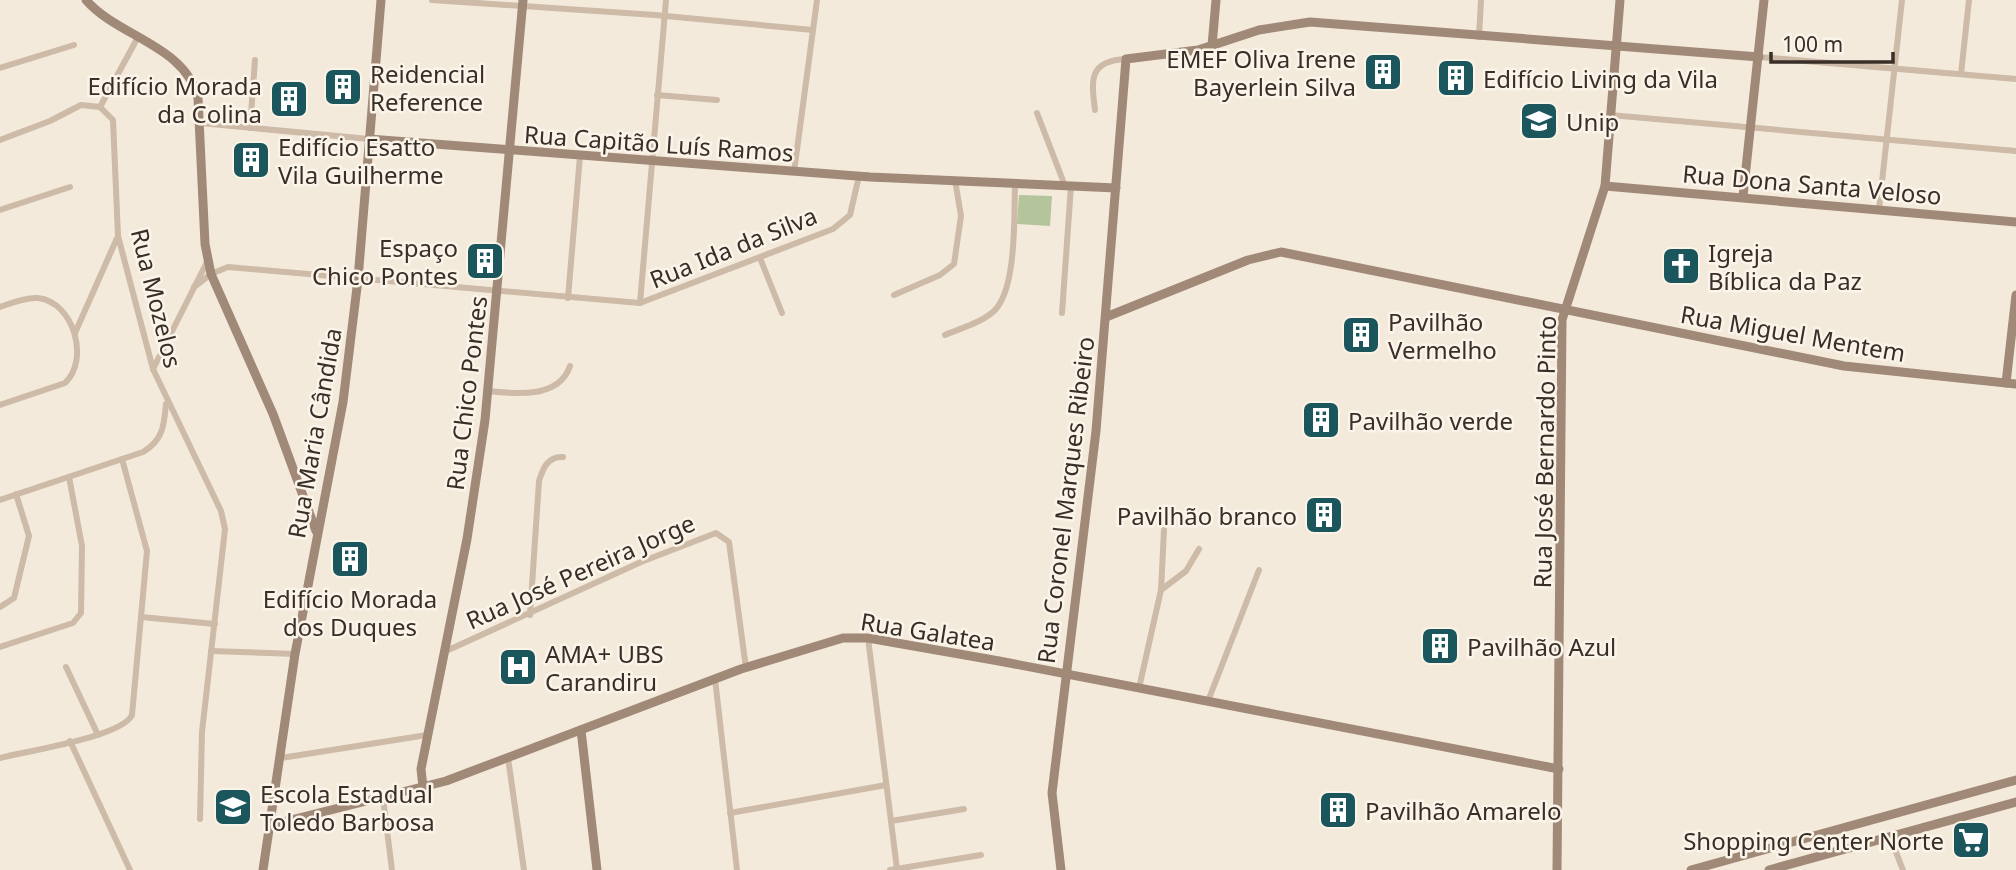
<svg xmlns="http://www.w3.org/2000/svg" width="2016" height="870" font-family="'Noto Sans',sans-serif">
	<rect width="100%" height="100%" fill="#f4eadc"/>
	<polygon fill="#b4c49b" points="1019,195 1052,196 1050,226 1017,224"/>
	<g fill="none" stroke-linecap="round" stroke-linejoin="round">
		<g stroke="#cdbaa7" stroke-width="6">
			<polyline points="432,0 655,15 813,30"/>
			<polyline points="1479,37 1481,0"/>
			<polyline points="1759,57 2016,79"/>
			<polyline points="0,68 74,45"/>
			<polyline points="1961,74 1969,0"/>
			<polyline points="657,95 717,100"/>
			<polyline points="100,107 138,37"/>
			<path d="M1095 110C1091 79 1089 61 1126 59"/>
			<polyline points="1037,113 1065,186"/>
			<polyline points="1610,115 2016,151"/>
			<polyline points="200,123 369,139"/>
			<polyline points="250,128 255,60"/>
			<polyline points="0,140 50,121 81,105 100,107 113,120 118,236 153,369 221,511 225,529 202,732 200,819"/>
			<polyline points="794,172 817,0"/>
			<polyline points="1879,209 1902,0"/>
			<polyline points="0,210 70,187"/>
			<polyline points="760,258 782,313"/>
			<polyline points="194,287 211,274 228,267 640,303 833,229 850,215 859,176"/>
			<polyline points="894,295 940,275 954,264 961,216 955,180"/>
			<polyline points="568,298 580,156"/>
			<polyline points="640,303 666,0"/>
			<path d="M0 307C11 303 26 297 38 298 74 302 90 360 65 383L0 405"/>
			<polyline points="1062,313 1071,186"/>
			<polyline points="75,333 118,236"/>
			<path d="M945 335C961 328 981 323 994 311 1017 289 1014 215 1015 183"/>
			<polyline points="153,369 208,260"/>
			<path d="M488 391C515 394 559 399 570 366"/>
			<path d="M0 500 143 452C163 440 164 426 166 404"/>
			<polyline points="1161,590 1164,530"/>
			<polyline points="0,607 14,598 29,536 16,494"/>
			<path d="M530 615 539 481C543 468 548 456 563 457"/>
			<polyline points="141,617 215,624"/>
			<polyline points="868,638 897,869"/>
			<polyline points="0,647 73,623 81,613 82,546 69,477"/>
			<polyline points="211,651 295,654"/>
			<polyline points="444,652 641,562 716,533 729,542 746,668"/>
			<polyline points="66,667 98,735"/>
			<polyline points="715,679 737,870"/>
			<polyline points="1139,688 1161,590 1186,571 1199,549"/>
			<polyline points="1208,701 1259,570"/>
			<polyline points="70,741 130,870"/>
			<path d="M0 758C26 751 122 737 132 715L147 551 122 459"/>
			<polyline points="281,758 427,735"/>
			<polyline points="508,758 524,870"/>
			<polyline points="383,798 392,870"/>
			<polyline points="730,813 886,785"/>
			<polyline points="891,821 964,809"/>
			<polyline points="1890,837 1903,870"/>
			<polyline points="890,870 981,855"/>
		</g>
		<g stroke="#a18978" stroke-width="9">
			<path d="M86 0C118 37 185 45 198 98L205 244 211 274 273 414 316 531"/>
			<polyline points="1212,46 1216,0"/>
			<polyline points="369,139 870,177 1116,188"/>
			<polyline points="1605,186 2016,222"/>
			<polyline points="1743,196 1764,0"/>
			<polyline points="1106,317 1248,260 1281,252 1844,366 2016,384"/>
			<polyline points="2006,383 2016,295"/>
			<polyline points="581,730 597,870"/>
			<polyline points="423,787 421,769 467,539 485,420 523,0"/>
			<polyline points="271,825 446,781 741,669 843,638 868,638 999,661 1559,769"/>
			<polyline points="263,870 295,654 343,402 358,279 381,0"/>
			<polyline points="1061,870 1052,793 1096,431 1126,59 1198,50 1259,30 1310,22 1759,57"/>
			<polyline points="1557,870 1562,320 1605,186 1620,0"/>
			<polyline points="1691,870 2016,780"/>
			<polyline points="1769,870 2016,802"/>
		</g>
	</g>
	<defs>
		<symbol id="building-square" viewBox="-11 -11 22 22"><rect x="-9" y="-9" width="18" height="18" rx="4" fill="#1b565d" stroke="#fbf4e9"/><path d="M-4-6H4V6H1V3H-1V6H-4ZM-2.5-4.3h1.7v1.8h-1.7ZM.8-4.3h1.7v1.8H.8ZM-2.5-1h1.7V.8h-1.7ZM.8-1h1.7V.8H.8Z" fill="#fff"/></symbol>
		<symbol id="university-square" viewBox="-11 -11 22 22"><rect x="-9" y="-9" width="18" height="18" rx="4" fill="#1b565d" stroke="#fbf4e9"/><path d="M0-5L7-2L0 1L-7-2ZM-4 1L0 2.5L4 1V4Q0 6-4 4Z" fill="#fff"/></symbol>
		<symbol id="church-square" viewBox="-11 -11 22 22"><rect x="-9" y="-9" width="18" height="18" rx="4" fill="#1b565d" stroke="#fbf4e9"/><path d="M-1.2-6h2.4v3.5h3.3v2.4h-3.3V6h-2.4V-.1h-3.3v-2.4h3.3Z" fill="#fff"/></symbol>
		<symbol id="hospital-square" viewBox="-11 -11 22 22"><rect x="-9" y="-9" width="18" height="18" rx="4" fill="#1b565d" stroke="#fbf4e9"/><path d="M-5-5h3v3.5h4V-5h3V5h-3V1.5h-4V5h-3Z" fill="#fff"/></symbol>
		<symbol id="school-square" viewBox="-11 -11 22 22"><rect x="-9" y="-9" width="18" height="18" rx="4" fill="#1b565d" stroke="#fbf4e9"/><path d="M0-5L7-2L0 1L-7-2ZM-4 1L0 2.5L4 1V4Q0 6-4 4Z" fill="#fff"/></symbol>
		<symbol id="supermarket-square" viewBox="-11 -11 22 22"><rect x="-9" y="-9" width="18" height="18" rx="4" fill="#1b565d" stroke="#fbf4e9"/><path d="M-6-5.5h2.5l.6 2H6L4.5 2H-2.5L-4.4-4H-6ZM-1.5 3.2a1.3 1.3 0 1 0 .1 0ZM3 3.2a1.3 1.3 0 1 0 .1 0Z" fill="#fff"/></symbol>
	</defs>
	<g fill-rule="evenodd">
		<use href="#building-square" x="1361" y="50" width="44" height="44"/>
		<use href="#building-square" x="1434" y="56" width="44" height="44"/>
		<use href="#building-square" x="321" y="65" width="44" height="44"/>
		<use href="#building-square" x="267" y="77" width="44" height="44"/>
		<use href="#university-square" x="1517" y="99" width="44" height="44"/>
		<use href="#building-square" x="229" y="138" width="44" height="44"/>
		<use href="#building-square" x="463" y="239" width="44" height="44"/>
		<use href="#church-square" x="1659" y="244" width="44" height="44"/>
		<use href="#building-square" x="1339" y="313" width="44" height="44"/>
		<use href="#building-square" x="1299" y="398" width="44" height="44"/>
		<use href="#building-square" x="1302" y="493" width="44" height="44"/>
		<use href="#building-square" x="328" y="537" width="44" height="44"/>
		<use href="#building-square" x="1418" y="624" width="44" height="44"/>
		<use href="#hospital-square" x="496" y="645" width="44" height="44"/>
		<use href="#school-square" x="211" y="785" width="44" height="44"/>
		<use href="#building-square" x="1316" y="788" width="44" height="44"/>
		<use href="#supermarket-square" x="1949" y="818" width="44" height="44"/>
	</g>
	<g text-anchor="middle" dominant-baseline="central" stroke-width="5" stroke-linejoin="round" paint-order="stroke">
		<g font-size="24" fill="#392e28" stroke="#fbf4e9" text-anchor="start">
			<text x="1356" y="58" text-anchor="end">EMEF Oliva Irene<tspan x="1356" dy="28">Bayerlein Silva</tspan></text>
			<text x="370" y="73">Reidencial<tspan x="370" dy="28">Reference</tspan></text>
			<text x="1483" y="78">Edifício Living da Vila</text>
			<text x="262" y="85" text-anchor="end">Edifício Morada<tspan x="262" dy="28">da Colina</tspan></text>
			<text x="1566" y="121">Unip</text>
			<text x="278" y="146">Edifício Esatto<tspan x="278" dy="28">Vila Guilherme</tspan></text>
			<text x="458" y="247" text-anchor="end">Espaço<tspan x="458" dy="28">Chico Pontes</tspan></text>
			<text x="1708" y="252">Igreja<tspan x="1708" dy="28">Bíblica da Paz</tspan></text>
			<text x="1388" y="321">Pavilhão<tspan x="1388" dy="28">Vermelho</tspan></text>
			<text x="1348" y="420">Pavilhão verde</text>
			<text x="1297" y="515" text-anchor="end">Pavilhão branco</text>
			<text x="350" y="598" text-anchor="middle">Edifício Morada<tspan x="350" dy="28">dos Duques</tspan></text>
			<text x="1467" y="646">Pavilhão Azul</text>
			<text x="545" y="653">AMA+ UBS<tspan x="545" dy="28">Carandiru</tspan></text>
			<text x="260" y="793">Escola Estadual<tspan x="260" dy="28">Toledo Barbosa</tspan></text>
			<text x="1365" y="810">Pavilhão Amarelo</text>
			<text x="1944" y="840" text-anchor="end">Shopping Center Norte</text>
		</g>
		<g font-size="24" fill="#392e28" stroke="#fbf4e9">
			<text transform="translate(659 143) rotate(4)">Rua Capitão Luís Ramos</text>
			<text transform="translate(1812 184) rotate(5)">Rua Dona Santa Veloso</text>
			<text transform="translate(733 247) rotate(-22)">Rua Ida da Silva</text>
			<text transform="translate(157 298) rotate(76)">Rua Mozelos</text>
			<text transform="translate(1793 333) rotate(10)">Rua Miguel Mentem</text>
			<text transform="translate(466 393) rotate(-83)">Rua Chico Pontes</text>
			<text transform="translate(314 433) rotate(-80)">Rua Maria Cândida</text>
			<text transform="translate(1544 452) rotate(-89)">Rua José Bernardo Pinto</text>
			<text transform="translate(1065 500) rotate(-83)">Rua Coronel Marques Ribeiro</text>
			<text transform="translate(580 571) rotate(-24)">Rua José Pereira Jorge</text>
			<text transform="translate(928 631) rotate(9)">Rua Galatea</text>
		</g>
	</g>
	<path d="M1771 52v10h122v-10" fill="none" stroke="#392e28" stroke-width="3.5"/>
	<text x="1782" y="52" font-size="21" fill="#392e28" stroke="#fbf4e9" stroke-width="5" paint-order="stroke">100 m</text>
</svg>
